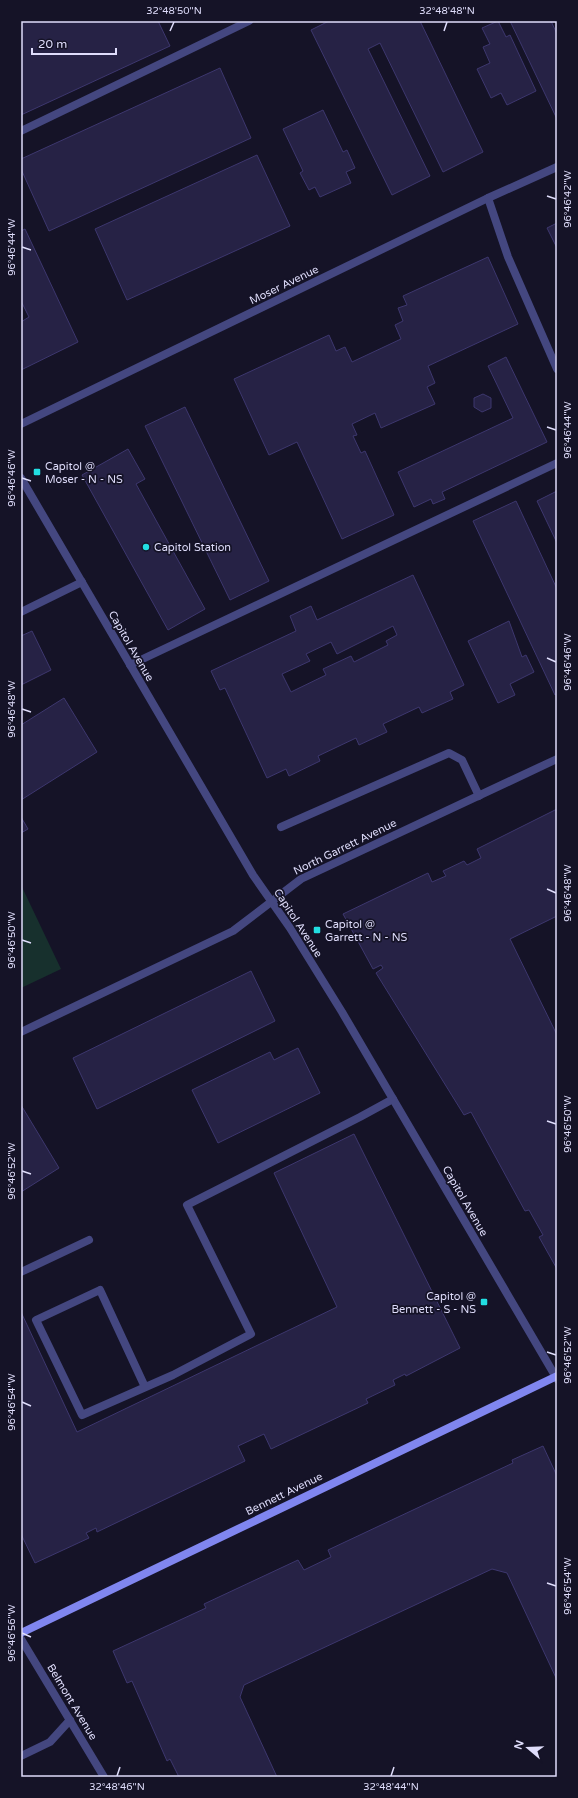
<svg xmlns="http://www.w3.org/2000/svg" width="578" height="1798" font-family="'Varela Round',sans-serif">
	<rect width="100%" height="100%" fill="#151327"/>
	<polygon fill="#17302d" points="21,885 61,969 21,988"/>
	<g fill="#262245" stroke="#3d376e" fill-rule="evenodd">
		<polygon points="21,21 158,21 170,46 21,115"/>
		<polygon points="329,21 420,21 483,152 443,172 380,43 368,49 430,176 392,195 311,30"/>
		<polygon points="498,21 506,37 510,35 536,91 507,105 501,93 491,98 477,69 490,63 483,47 490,44 482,28"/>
		<polygon points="510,21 551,21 557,34 557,119"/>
		<polygon points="220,68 251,138 49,231 21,169 21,159"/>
		<polygon points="323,110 343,152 347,150 355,168 346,172 351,183 320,197 315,187 309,190 300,173 303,171 283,129"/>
		<polygon points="257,155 290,226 127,300 95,229"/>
		<polygon points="557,223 557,248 547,228"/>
		<polygon points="25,229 78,342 21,370 21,322 29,317 21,301 21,231"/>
		<polygon points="488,257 518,324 428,366 435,383 427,387 435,404 381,428 375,413 352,424 357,435 353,436 361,453 365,451 394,515 342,539 297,442 269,455 234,379 329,335 336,351 345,347 352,362 401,339 395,325 403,321 398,308 407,305 403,296"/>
		<polygon points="506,357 547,442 442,492 445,499 433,504 431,499 414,507 398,472 513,418 488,366"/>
		<polygon points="483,394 491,398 491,408 482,412 474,407 474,398"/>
		<polygon points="185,407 269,581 230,600 145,426"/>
		<polygon points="128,449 145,479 136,484 205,609 168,630 82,475"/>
		<polygon points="557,491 557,543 537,501"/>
		<polygon points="516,501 557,589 557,694 555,695 473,521"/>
		<path d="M413 575 464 685 450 692 453 699 422 713 419 707 383 724 387 732 359 745 356 738 318 756 320 761 289 776 286 769 267 778 225 688 220 690 211 671 296 631 290 616 311 606 317 620ZM393 626 397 635 386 641 388 645 354 662 351 656 323 669 326 675 291 692 282 674 310 661 306 654 331 642 337 654Z"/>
		<polygon points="509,621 522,657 526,655 534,672 510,684 515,695 498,703 468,641"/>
		<polygon points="32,631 51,670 21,685 21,636"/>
		<polygon points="64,698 97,752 21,800 21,725"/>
		<polygon points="557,809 557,916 510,939 557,1035 557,1269 539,1237 543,1235 529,1210 525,1211 471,1112 464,1115 376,973 383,968 381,965 373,969 343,914 428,873 432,882 446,876 443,871 464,861 467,865 481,858 477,849"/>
		<polygon points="21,817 28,829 21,833"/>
		<polygon points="251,971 275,1021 97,1109 73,1058"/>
		<polygon points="298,1048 320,1093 218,1143 192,1090 270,1052 274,1060"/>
		<polygon points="21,1105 59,1168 21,1192"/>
		<polygon points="354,1134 460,1348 406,1376 405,1374 393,1380 395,1385 366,1399 368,1403 271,1449 264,1434 238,1446 245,1461 97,1532 96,1528 86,1533 89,1538 35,1563 21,1534 21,1312 77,1432 337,1307 274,1173"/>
		<polygon points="543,1446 557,1476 557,1680 507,1573 492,1569 244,1685 240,1697 277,1777 179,1777 170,1759 167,1761 132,1681 127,1683 113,1651 206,1608 204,1604 298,1560 304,1570 331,1557 328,1550 513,1463 512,1460"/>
	</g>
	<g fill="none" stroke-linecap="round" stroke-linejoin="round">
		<g stroke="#444780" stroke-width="8">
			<polyline points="21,131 249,21"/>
			<polyline points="488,198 508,257 557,369"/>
			<polyline points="21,612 82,582"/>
			<polyline points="130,665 557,463"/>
			<polyline points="281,827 449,753 462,760 479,796"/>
			<polyline points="21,1272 89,1240"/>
			<polyline points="145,1387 100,1290 36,1320 82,1415 173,1375 251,1334 187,1205 360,1117 393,1099"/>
			<polyline points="21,1756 50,1742 70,1720"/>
		</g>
		<g stroke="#444780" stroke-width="8">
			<polyline points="21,424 488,198 557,167"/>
			<polyline points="21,478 253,875 290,928 342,1012 557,1379"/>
			<polyline points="21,1032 233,931 301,879 557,759"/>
			<polyline points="21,1639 104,1777"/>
		</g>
		<polyline stroke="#8086ef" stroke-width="8" points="21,1633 557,1376"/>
	</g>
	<path fill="none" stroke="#dfddfb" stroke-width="1.5" d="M170 31 174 22M444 31 447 22M547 196 556 199M22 247 31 250M547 427 556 430M22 478 31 481M547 658 556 662M22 709 31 712M547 889 556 893M22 940 31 943M547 1121 556 1124M22 1171 31 1174M547 1352 556 1355M22 1402 31 1406M547 1583 556 1586M22 1633 31 1637M117 1776 120 1767M391 1776 394 1767"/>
	<g fill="#22dee2" stroke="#151327" stroke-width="1.5">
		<rect x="33" y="468" width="8" height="8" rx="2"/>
		<circle cx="146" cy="547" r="4"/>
		<rect x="313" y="926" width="8" height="8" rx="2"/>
		<rect x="480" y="1298" width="8" height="8" rx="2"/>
	</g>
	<g text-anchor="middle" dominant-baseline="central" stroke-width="3.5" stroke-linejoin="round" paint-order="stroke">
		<g font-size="11" fill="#dfddfb" stroke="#151327">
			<text transform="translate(284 285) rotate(-26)">Moser Avenue</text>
			<text transform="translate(131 646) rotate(60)">Capitol Avenue</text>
			<text transform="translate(345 847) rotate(-26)">North Garrett Avenue</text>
			<text transform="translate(298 923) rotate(57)">Capitol Avenue</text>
			<text transform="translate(465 1201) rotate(60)">Capitol Avenue</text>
			<text transform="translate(284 1494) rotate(-26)">Bennett Avenue</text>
			<text transform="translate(72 1702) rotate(59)">Belmont Avenue</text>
		</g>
		<g font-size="11" fill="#dfddfb" stroke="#151327" text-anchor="start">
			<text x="45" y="466">Capitol @<tspan x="45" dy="13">Moser - N - NS</tspan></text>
			<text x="154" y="547">Capitol Station</text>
			<text x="325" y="924">Capitol @<tspan x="325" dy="13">Garrett - N - NS</tspan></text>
			<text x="476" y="1296" text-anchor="end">Capitol @<tspan x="476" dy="13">Bennett - S - NS</tspan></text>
		</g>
	</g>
	<rect width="578" height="1798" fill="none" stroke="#151327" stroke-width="44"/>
	<g transform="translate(528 1748) rotate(289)" stroke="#151327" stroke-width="3" paint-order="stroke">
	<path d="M0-3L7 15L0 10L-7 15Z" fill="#dfddfb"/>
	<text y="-6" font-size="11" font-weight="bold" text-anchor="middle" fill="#dfddfb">N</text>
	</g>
	<path d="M32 48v6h84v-6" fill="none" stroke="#dfddfb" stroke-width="2"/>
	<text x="38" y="48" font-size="12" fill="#dfddfb" stroke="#151327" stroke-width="3" paint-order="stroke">20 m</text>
	<rect x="22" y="22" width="534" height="1754" fill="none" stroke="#dfddfb" stroke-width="1.5"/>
	<g font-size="10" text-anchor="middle" fill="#dfddfb">
		<text x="174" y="14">32°48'50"N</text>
		<text x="447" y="14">32°48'48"N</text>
		<text transform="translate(567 199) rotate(-90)" y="4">96°46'42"W</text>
		<text transform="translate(11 247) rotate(-90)" y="4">96°46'44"W</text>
		<text transform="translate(567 430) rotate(-90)" y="4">96°46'44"W</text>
		<text transform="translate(11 478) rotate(-90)" y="4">96°46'46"W</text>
		<text transform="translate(567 662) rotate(-90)" y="4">96°46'46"W</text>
		<text transform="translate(11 709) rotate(-90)" y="4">96°46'48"W</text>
		<text transform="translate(567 893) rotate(-90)" y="4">96°46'48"W</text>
		<text transform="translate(11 940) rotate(-90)" y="4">96°46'50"W</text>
		<text transform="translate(567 1124) rotate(-90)" y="4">96°46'50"W</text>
		<text transform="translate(11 1171) rotate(-90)" y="4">96°46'52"W</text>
		<text transform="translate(567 1355) rotate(-90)" y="4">96°46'52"W</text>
		<text transform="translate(11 1402) rotate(-90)" y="4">96°46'54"W</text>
		<text transform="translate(567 1586) rotate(-90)" y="4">96°46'54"W</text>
		<text transform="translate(11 1633) rotate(-90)" y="4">96°46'56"W</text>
		<text x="117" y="1790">32°48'46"N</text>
		<text x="391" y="1790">32°48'44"N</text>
	</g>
</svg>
